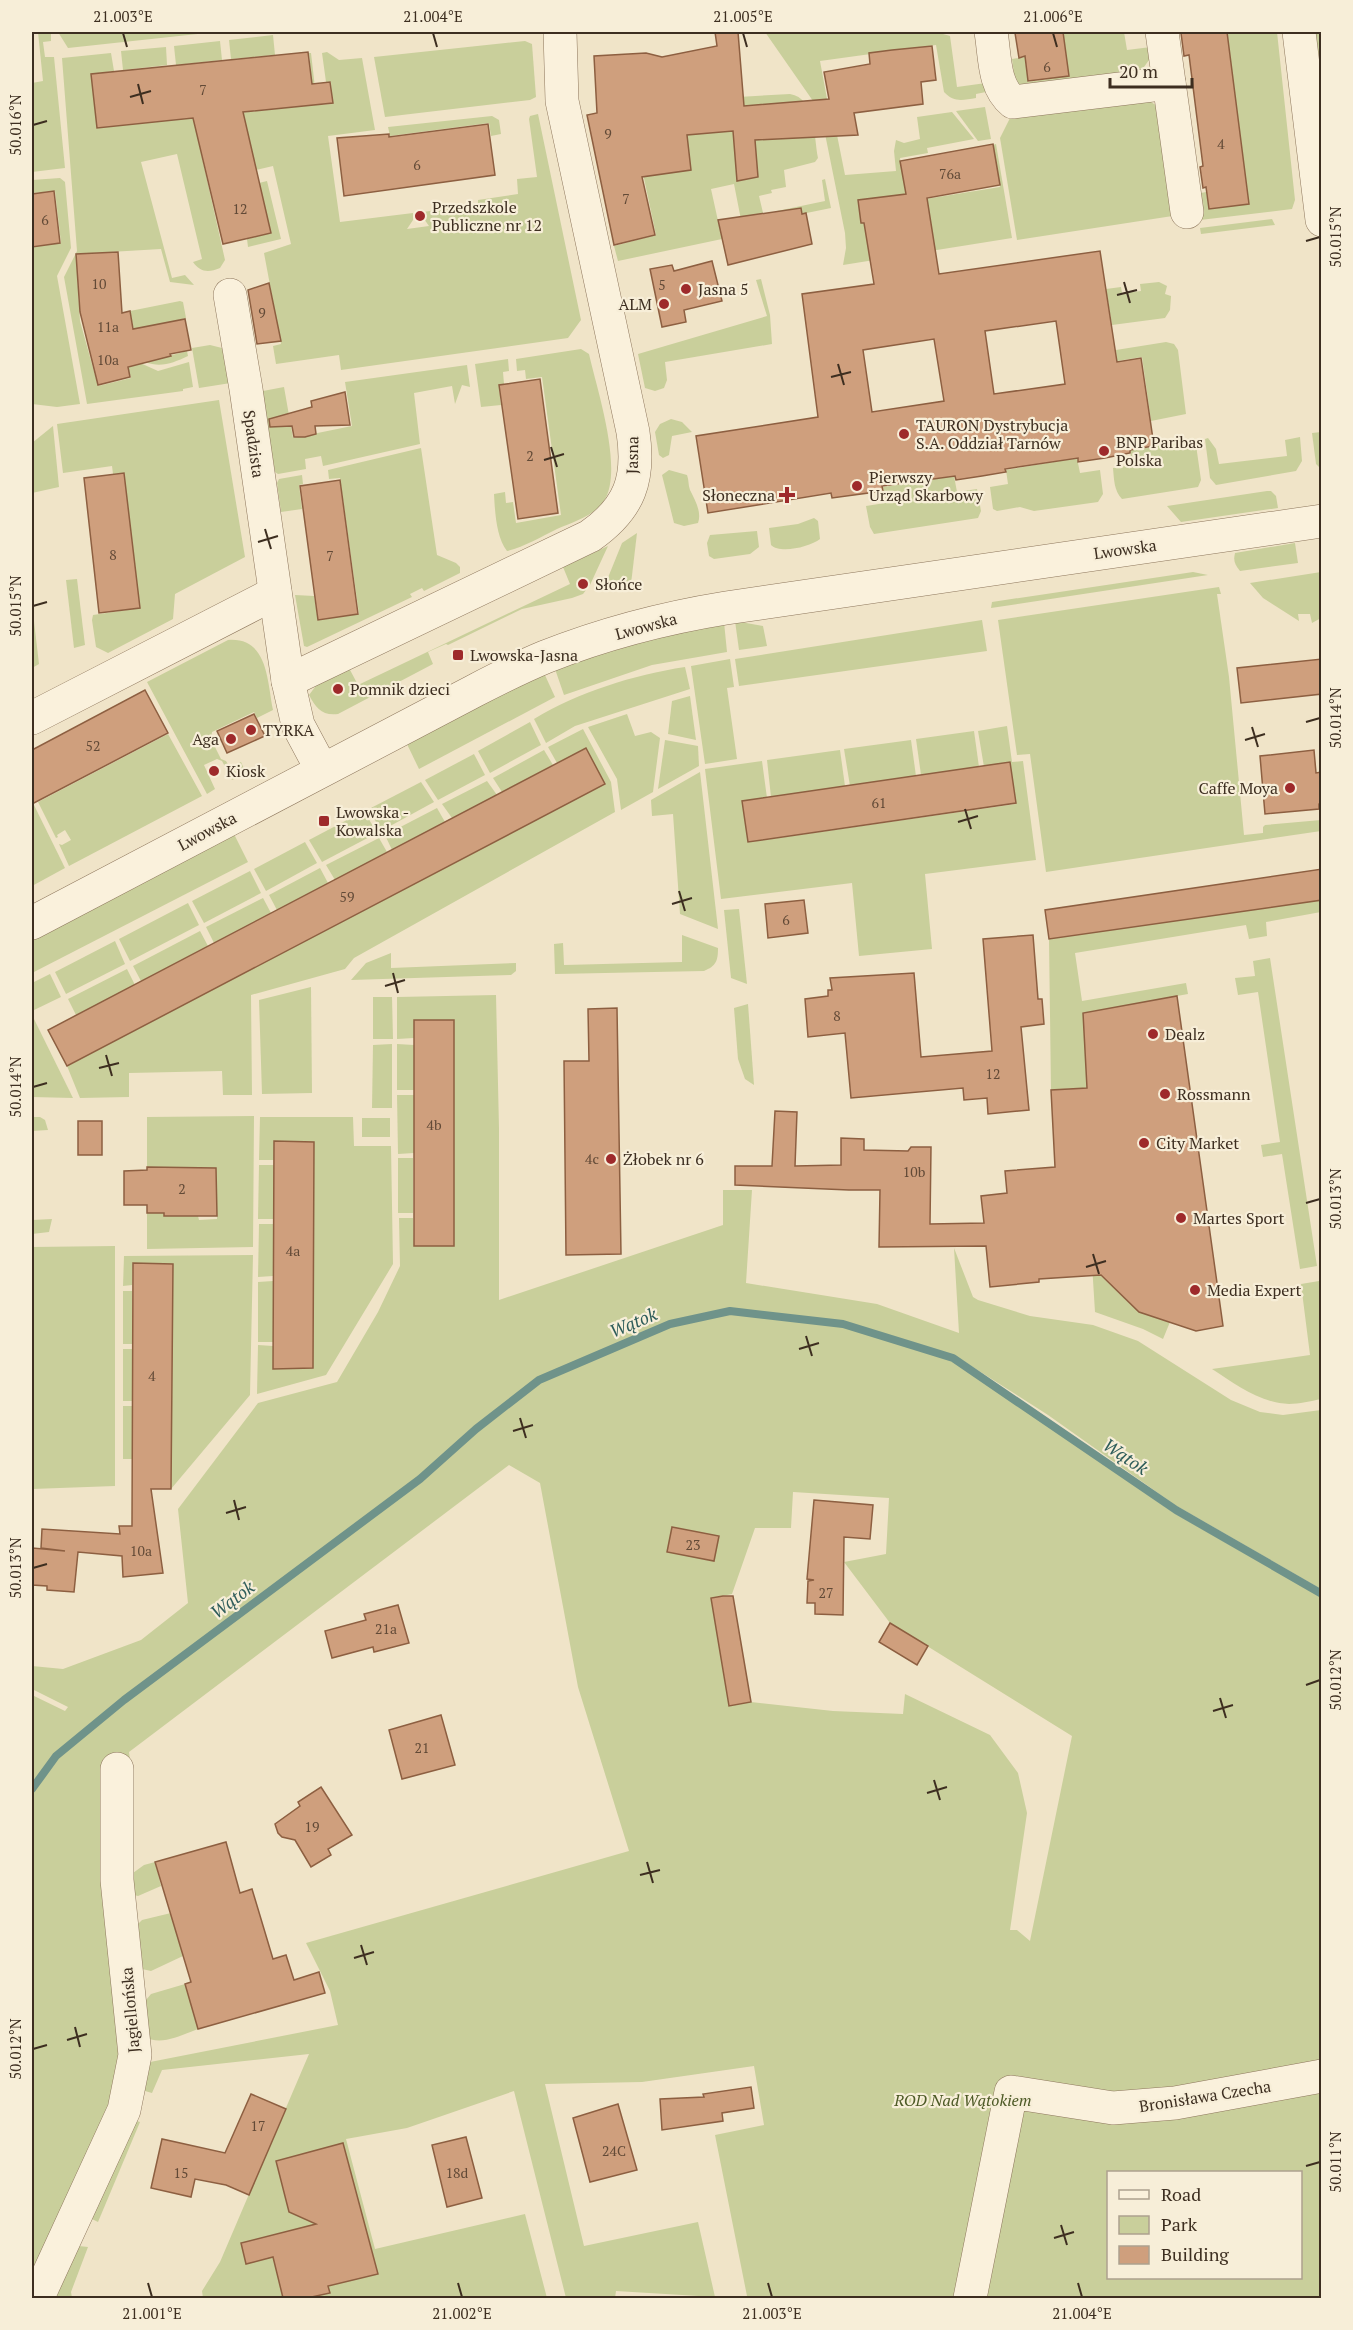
<svg xmlns="http://www.w3.org/2000/svg" width="1353" height="2330" font-family="'PT Serif',serif">
	<rect width="100%" height="100%" fill="#f0e4c8"/>
	<g fill="#c9cf9b" fill-rule="evenodd">
		<polygon points="38,32 51,33 51,41 43,42 45,57 54,57 65,168 32,172 32,83 43,81"/>
		<polygon points="58,32 216,32 68,48"/>
		<path d="M765 32H936L950 36 957 87 986 83V92L976 94V98C963 100 954 103 944 92L936 45 820 61 830 115H833L845 175 896 171 894 151 896 140 904 143 920 139 917 117 952 112 974 139 927 148 928 153 900 158 907 202 1000 187 993 145 996 144 1012 238 843 265 846 248 845 233 822 119 813 101Z"/>
		<polygon points="1063,32 1124,32 1127,50 1151,47 1149,60 1139,74 1025,90 1015,81 1012,59 1025,57 1028,82 1069,76"/>
		<polygon points="1227,32 1277,32 1295,200 1292,209 1200,220 1196,194 1206,192 1209,209 1249,204"/>
		<polygon points="1311,32 1321,32 1321,102"/>
		<polygon points="273,35 275,55 231,59 229,40"/>
		<polygon points="220,41 222,60 176,65 174,46"/>
		<polygon points="525,41 532,44 536,97 530,100 385,117 374,57"/>
		<polygon points="166,47 167,65 123,70 121,51"/>
		<path d="M327 52 339 60 362 58 375 130 328 136 340 222 413 213V220L407 229 429 226 424 219 423 212 478 204V200L518 194 517 179 537 177 529 119 530 116 538 114 581 320 568 338 341 370 339 355 276 364 273 346 281 344 264 253 291 244 273 166 256 170 251 147 201 153 225 260 220 268C208 273 200 272 193 262L202 259 177 154 141 162 172 278 185 275 194 285 170 282 161 249 76 254 80 321 98 386 131 378 128 367 138 362 158 371 189 362 193 387 183 389V391L87 404 64 277 77 251 62 58 111 53 114 71 91 74 97 128 314 105 309 53H311L317 105 332 104 331 82H326L322 53Z"/>
		<path d="M790 94C816 98 814 138 818 158L815 162 784 170 786 187 771 190 772 193 759 196 764 217 778 216 777 211 825 201 822 180 825 179 831 208 787 217 744 235 734 184 711 189 722 239 618 261 614 246 656 235 638 150 721 98Z"/>
		<polygon points="1146,99 1159,107 1179,215 1017,240 1000,138 1012,114"/>
		<polygon points="985,107 991,139 978,141 956,111"/>
		<polygon points="492,116 499,120 501,134 491,136 489,123 390,136 388,127"/>
		<polygon points="60,178 65,182 71,248 57,276 80,404 57,407 32,404 32,247 61,243 55,191 32,193 32,180"/>
		<polygon points="267,181 281,239 248,247 247,239 271,233 259,183"/>
		<polygon points="1272,219 1275,225 1201,234 1200,228"/>
		<polygon points="761,279 770,315 772,344 665,362 667,380 664,388 655,391 645,388 638,354 767,316 756,280"/>
		<polygon points="1159,282 1167,286 1165,294 1171,296 1170,310 1165,318 1112,325 1106,289 1121,287 1122,293 1141,291 1140,284"/>
		<polygon points="180,301 183,302 186,318 134,331 130,311"/>
		<path d="M148 338 154 360 187 351 188 356C173 363 161 368 145 362Z"/>
		<polygon points="1166,342 1174,344 1178,350 1186,414 1151,421 1142,357 1117,361 1116,350"/>
		<polygon points="210,345 226,349 237,382 199,388 192,348"/>
		<path d="M581 349 589 354C597 390 624 470 604 501 594 516 573 522 557 529 541 537 524 547 507 551 496 537 495 511 494 494L505 492 506 503 513 502 516 523 561 515 542 377 526 379 525 370 517 371 516 359Z"/>
		<polygon points="508,359 509,371 503,372 504,384 499,385 501,405 481,407 475,364"/>
		<polygon points="467,365 470,387 462,385 455,404 452,386 414,393 420,444 323,466 321,456 305,459 306,469 278,474 275,472 262,395 263,391 284,387 293,438 352,426 345,382"/>
		<polygon points="219,400 245,557 175,594 173,619 108,653 96,647 92,620 93,615 140,608 124,473 113,474 112,466 63,473 57,424"/>
		<polygon points="671,419 682,422 692,432 672,436 669,455 663,458 659,455 655,432 660,424"/>
		<polygon points="53,426 59,487 32,493 32,443"/>
		<polygon points="1321,432 1322,432 1321,469 1316,464 1312,433"/>
		<polygon points="1300,437 1302,461 1296,471 1216,485 1210,478 1205,439 1208,438 1216,449 1219,464 1287,456 1285,440"/>
		<path d="M1195 438 1201 480 1198 487 1122 499C1114 491 1114 479 1113 468L1132 465 1130 450 1155 447 1154 443Z"/>
		<polygon points="421,448 437,555 456,563 460,567 460,573 424,591 422,588 410,594 412,597 307,647 304,646 295,595 314,596 318,620 359,614 340,478 329,479 328,470"/>
		<polygon points="1077,458 1080,473 1100,470 1103,494 1098,502 1034,511 1020,507 997,511 993,509 990,487 1008,484 1006,470"/>
		<path d="M669 470 687 475C689 480 688 485 690 490 695 500 702 512 698 523L684 526 674 523 662 475Z"/>
		<polygon points="302,475 303,484 299,485 302,509 281,512 277,483 279,479"/>
		<polygon points="954,476 957,492 977,489 981,511 978,518 874,534 870,527 866,506 885,503 883,487"/>
		<polygon points="1267,491 1271,491 1276,496 1278,508 1181,522 1167,506"/>
		<path d="M814 518 818 521 820 539C810 547 780 554 771 545L769 528 798 524Z"/>
		<polygon points="757,531 759,547 750,554 714,559 709,556 707,543 710,535"/>
		<polygon points="637,533 631,584 603,590 622,543"/>
		<path d="M1295 543 1298 563 1240 571C1235 565 1233 561 1235 553Z"/>
		<path d="M608 546 590 585 583 594 572 598 522 609 448 645 446 644 428 652 433 664 338 714C322 716 316 708 309 695L318 683 349 668 358 685 570 584 563 567Z"/>
		<polygon points="1193,572 1208,575 991,608 992,602"/>
		<polygon points="1321,572 1321,618 1312,623 1310,614 1298,614 1299,621 1263,598 1250,583"/>
		<polygon points="77,579 85,645 74,648 66,580"/>
		<polygon points="1219,587 1221,594 1217,594 1229,677 1244,835 1263,833 1263,827 1265,825 1321,820 1321,831 1046,872 1030,754 1017,755 998,620"/>
		<polygon points="32,604 39,664 32,668"/>
		<polygon points="982,620 987,651 739,686 735,659"/>
		<polygon points="735,621 763,626 767,646 739,650"/>
		<polygon points="724,622 727,652 652,665 564,695 555,669 611,649"/>
		<path d="M228 640C268 637 267 680 273 710L257 718 254 712 212 732 211 739 221 759 226 761 230 768 241 762 246 773 232 780 222 761 217 759 204 765 215 789 207 794 147 682Z"/>
		<polygon points="730,659 734,687 727,688 737,759 705,764 691,666"/>
		<path d="M685 667 690 689 575 726 546 743 534 719C579 692 633 675 685 667Z"/>
		<polygon points="544,673 555,697 419,769 406,742"/>
		<polygon points="690,696 696,740 668,734 672,701"/>
		<polygon points="627,714 635,736 651,732 660,738 653,792 621,810 617,779 588,727"/>
		<polygon points="530,722 541,745 490,773 478,751"/>
		<polygon points="1007,726 1012,762 1023,761 1036,860 925,874 932,949 859,956 852,883 721,899 705,769 762,761 767,798 742,801 749,842 1016,804 1010,763 984,767 978,731"/>
		<polygon points="583,729 611,782 615,812 354,958 345,969 251,995 252,1095 223,1095 222,1071 129,1073 129,1097 80,1098 67,1066 605,784 586,748 557,763 548,747"/>
		<polygon points="974,731 979,767 921,775 916,739"/>
		<polygon points="168,734 202,796 69,866 59,844 62,845 71,840 65,830 57,835 58,837 56,838 38,802"/>
		<polygon points="665,740 698,746 699,766 658,789"/>
		<polygon points="911,740 916,776 850,786 844,749"/>
		<polygon points="544,750 553,765 502,792 493,778"/>
		<polygon points="840,750 845,786 771,797 767,760"/>
		<polygon points="474,754 485,775 438,800 425,780"/>
		<polygon points="700,772 718,929 680,914 673,814 652,816 651,800"/>
		<polygon points="487,781 497,795 452,818 442,804"/>
		<polygon points="421,782 434,802 381,831 369,809"/>
		<polygon points="32,801 65,868 32,886"/>
		<polygon points="437,808 445,822 392,850 385,835"/>
		<polygon points="364,811 377,833 322,862 309,840"/>
		<polygon points="234,834 248,862 32,973 32,940"/>
		<polygon points="379,838 387,852 335,880 326,865"/>
		<polygon points="305,842 317,863 266,891 254,869"/>
		<polygon points="320,868 328,883 277,910 269,895"/>
		<polygon points="250,871 261,893 204,923 192,901"/>
		<polygon points="263,898 271,913 214,943 206,927"/>
		<polygon points="1321,900 1321,912 1266,922 1267,936 1249,939 1246,925 1075,953 1082,1001 1186,983 1188,994 1083,1013 1098,1273 1139,1312 1170,1322 1163,1339 1143,1329 1095,1312 1081,1088 1051,1090 1049,939"/>
		<polygon points="188,903 199,925 130,961 119,939"/>
		<polygon points="739,909 747,984 731,978 724,910"/>
		<polygon points="200,931 208,946 141,981 133,966"/>
		<path d="M682 935 718 948C718 961 716 966 704 971L555 974 554 944 563 943 564 965 682 962Z"/>
		<polygon points="115,941 125,964 66,994 55,972"/>
		<polygon points="391,953 391,968 516,963 516,971 511,975 351,980 366,963"/>
		<polygon points="1270,958 1317,1266 1300,1269 1282,1154 1263,1157 1261,1145 1280,1142 1258,992 1238,995 1235,978 1255,976 1253,961"/>
		<polygon points="127,969 135,985 76,1015 68,999"/>
		<polygon points="50,974 61,997 32,1011 32,983"/>
		<polygon points="311,987 312,1093 262,1094 259,1000"/>
		<polygon points="496,995 499,1128 499,1300 723,1225 723,1190 752,1190 746,1283 877,1304 959,1333 954,1248 973,1297 978,1300 1030,1316 1093,1325 1138,1341 1231,1400 1260,1412 1283,1415 1321,1410 1321,1589 1175,1505 1048,1415 954,1355 844,1321 729,1308 668,1322 538,1377 473,1427 418,1477 122,1698 56,1754 32,1785 32,1695 65,1711 68,1707 32,1689 32,1666 63,1669 141,1640 188,1603 178,1509 258,1403 337,1382 378,1312 400,1266 399,1218 413,1218 414,1246 454,1245 454,1020 414,1020 414,1038 397,1039 397,997"/>
		<polygon points="373,997 392,997 393,1039 373,1039"/>
		<polygon points="748,1004 754,1085 745,1079 738,1059 734,1008"/>
		<polygon points="33,1017 73,1098 32,1097 32,1018"/>
		<polygon points="392,1044 392,1108 372,1108 373,1045"/>
		<polygon points="397,1044 414,1045 414,1090 397,1090"/>
		<polygon points="397,1095 414,1095 414,1153 398,1154"/>
		<polygon points="254,1116 253,1247 147,1249 147,1213 164,1213 165,1216 198,1216 199,1220 217,1219 216,1168 147,1167 147,1117"/>
		<polygon points="40,1117 45,1120 48,1130 32,1131 32,1117"/>
		<polygon points="260,1117 353,1117 354,1146 391,1146 393,1264 326,1375 257,1394 258,1345 273,1346 273,1369 313,1368 314,1142 274,1141 274,1160 259,1160"/>
		<rect x="362" y="1118" width="28" height="19"/>
		<rect x="398" y="1158" width="15" height="55"/>
		<polygon points="259,1165 274,1165 274,1219 258,1219"/>
		<polygon points="52,1219 49,1232 32,1234 32,1220"/>
		<polygon points="259,1224 274,1224 273,1276 258,1277"/>
		<polygon points="115,1246 115,1486 32,1489 32,1247"/>
		<polygon points="253,1255 250,1395 171,1489 173,1264 133,1263 132,1285 123,1286 124,1256"/>
		<polygon points="273,1281 273,1342 258,1342 258,1282"/>
		<path d="M1319 1281 1322 1302 1321 1399C1311 1401 1299 1404 1289 1404 1260 1403 1235 1384 1212 1369L1310 1355 1301 1284Z"/>
		<rect x="123" y="1291" width="9" height="53"/>
		<path d="M729 1313 843 1327 953 1361 1174 1513 1321 1597V2298H752L747 2296 715 2135 764 2125 754 2066 642 2082 545 2084 584 2246 698 2222 715 2297 616 2291 615 2298H566L514 2091 407 2128 346 2139 375 2249 525 2214 547 2298H203L202 2291 220 2262 309 2054 162 2070 152 2093 145 2091 140 2086 145 2063 338 2025 330 1991 306 1943 629 1851 578 1687 540 1483 509 1465 129 1752 134 1792 129 1777 131 2054 32 2290V1791L57 1757 124 1703 421 1481 477 1431 540 1382 669 1327ZM793 1492 889 1498 886 1554 844 1562 890 1623 1072 1736 1030 1941 1017 1930H1010L1027 1813 1018 1773 990 1735 905 1694 903 1714 833 1711 751 1702 729 1706 712 1598 732 1594 755 1528H791ZM1108 2172H1300V2278H1108Z"/>
		<rect x="123" y="1349" width="9" height="52"/>
		<rect x="123" y="1406" width="9" height="53"/>
		<polygon points="155,1862 161,1886 138,1896 130,1894 133,1873 144,1865"/>
		<polygon points="171,1913 183,1956 151,1971 142,1969 133,1929 142,1920"/>
		<path d="M185 1984 198 2029C181 2035 160 2047 144 2036L141 2006 151 1994Z"/>
		<polygon points="132,2120 140,2122 98,2222 90,2218"/>
		<polygon points="79,2246 88,2247 71,2292 72,2298 52,2298"/>
	</g>
	<g fill="none" stroke-linecap="round" stroke-linejoin="round">
		<polyline stroke="#6f938a" stroke-width="8" points="32,1789 56,1756 124,1700 420,1479 476,1429 539,1380 670,1324 730,1311 843,1324 953,1358 1176,1510 1322,1594"/>
	</g>
	<g fill="#cf9f7d" stroke="#8d5f41" stroke-width="1.5" fill-rule="evenodd">
		<polygon points="715,32 738,32 744,106 829,99 824,72 870,64 869,53 892,50 932,46 936,80 921,82 923,104 854,113 858,135 755,140 758,177 737,181 733,131 687,135 691,170 642,177 655,235 614,245 587,115 597,113 594,56 646,53 662,57 717,46"/>
		<polygon points="1027,32 1063,32 1069,76 1028,81 1025,56 1019,58 1015,33"/>
		<polygon points="1194,32 1227,32 1249,204 1209,209 1206,187 1203,188 1200,167 1203,166 1189,55 1184,56 1181,33"/>
		<polygon points="308,52 312,84 330,82 333,103 243,112 271,233 223,244 193,118 97,128 91,74"/>
		<polygon points="488,124 495,175 344,196 337,138 389,134 389,137"/>
		<path d="M993 144 1000 185 927 198 939 274 1100 251 1117 362 1141 358 1154 446 1130 450V453L1105 458 1078 462V458L1005 469 1006 472 982 476 956 480 955 476 882 486 883 491 832 498 831 493 708 513 696 436 818 417 802 294 874 284 864 223H861L858 200 906 194 900 161ZM1056 321 1065 384 994 394 985 331ZM934 339 944 401 872 412 863 350Z"/>
		<polygon points="54,191 60,243 32,247 32,194"/>
		<polygon points="801,208 802,214 806,213 812,244 728,265 718,220"/>
		<polygon points="118,252 122,313 130,311 133,329 185,319 191,350 170,354 171,356 128,367 130,377 98,385 80,312 76,254"/>
		<polygon points="712,261 722,301 684,310 686,322 662,327 650,269 672,265 674,271"/>
		<polygon points="269,283 281,341 257,344 248,290"/>
		<polygon points="540,379 558,513 518,519 499,385"/>
		<polygon points="345,392 350,425 315,426 316,434 305,437 294,437 292,426 270,427 269,419 312,407 311,401"/>
		<polygon points="124,473 140,608 99,613 84,478"/>
		<polygon points="340,480 358,614 318,620 300,486"/>
		<polygon points="1322,659 1322,694 1241,703 1237,668"/>
		<polygon points="145,690 168,733 32,804 32,750"/>
		<polygon points="254,714 265,736 227,753 217,731"/>
		<polygon points="586,748 605,784 67,1066 48,1030"/>
		<polygon points="1314,750 1316,773 1322,772 1322,803 1319,804 1319,809 1265,814 1260,756"/>
		<polygon points="1010,762 1016,803 748,842 742,801"/>
		<polygon points="1322,869 1322,900 1049,939 1045,910"/>
		<polygon points="804,900 808,933 768,938 765,904"/>
		<polygon points="1033,935 1038,999 1042,999 1044,1024 1021,1027 1029,1110 988,1114 987,1098 964,1100 963,1088 851,1098 845,1033 808,1037 805,999 828,996 828,990 832,990 830,978 914,973 921,1057 992,1051 983,939"/>
		<polygon points="1177,996 1223,1326 1196,1331 1139,1312 1101,1275 1039,1279 1039,1282 990,1287 986,1246 879,1247 880,1190 849,1190 735,1185 735,1166 772,1166 775,1111 797,1112 795,1166 841,1165 841,1138 864,1139 864,1150 908,1151 911,1147 931,1147 930,1224 984,1223 981,1196 1007,1193 1005,1171 1055,1167 1051,1090 1087,1088 1083,1013"/>
		<polygon points="617,1008 621,1254 566,1255 564,1061 589,1061 588,1009"/>
		<rect x="414" y="1020" width="40" height="226"/>
		<rect x="78" y="1121" width="24" height="34"/>
		<polygon points="274,1141 314,1142 313,1368 273,1369"/>
		<polygon points="147,1167 216,1168 217,1216 164,1216 164,1213 147,1213 147,1205 124,1205 124,1171 147,1170"/>
		<polygon points="133,1263 173,1264 171,1489 151,1489 163,1573 123,1577 122,1556 78,1552 74,1592 47,1590 47,1586 32,1585 33,1548 65,1551 41,1548 42,1529 120,1534 119,1526 132,1526"/>
		<polygon points="814,1500 873,1505 870,1539 844,1537 843,1615 815,1614 815,1603 807,1603 808,1581 814,1580 807,1579"/>
		<polygon points="672,1527 719,1536 714,1561 667,1552"/>
		<polygon points="723,1596 733,1596 751,1702 729,1706 711,1598"/>
		<polygon points="398,1605 409,1643 374,1652 373,1647 332,1658 325,1631 366,1620 364,1614"/>
		<polygon points="890,1623 928,1646 917,1665 879,1642"/>
		<polygon points="441,1715 455,1765 402,1779 389,1730"/>
		<polygon points="321,1787 352,1835 328,1849 331,1855 311,1867 295,1840 282,1837 278,1833 275,1824 300,1806 298,1802"/>
		<polygon points="226,1842 240,1893 252,1889 273,1959 286,1955 294,1980 319,1972 325,1993 198,2029 185,1984 191,1982 155,1862"/>
		<polygon points="751,2087 754,2108 722,2113 723,2121 662,2130 660,2099 704,2097 703,2094"/>
		<polygon points="251,2094 286,2109 249,2195 226,2185 195,2179 191,2197 151,2188 162,2139 225,2153"/>
		<polygon points="618,2104 637,2170 590,2182 573,2118"/>
		<polygon points="466,2137 482,2198 447,2207 432,2145"/>
		<polygon points="343,2143 378,2274 328,2286 330,2293 307,2298 283,2298 273,2257 246,2264 241,2243 316,2224 289,2212 276,2161"/>
	</g>
	<g fill="none" stroke-linecap="round" stroke-linejoin="round">
		<defs>
			<g id="minor">
				<path d="M991 32C995 55 993 86 1013 102L1169 83"/>
				<polyline points="1162,32 1187,212"/>
				<polyline points="1299,32 1322,220"/>
				<polyline points="230,295 246,389 288,681 298,725 322,770"/>
				<path d="M288 681 590 536C630 508 640 479 633 432L562 101 560 32"/>
				<polyline points="32,718 275,593"/>
				<polyline points="32,2298 38,2297 124,2110 135,2055 117,1880 117,1769"/>
				<polyline points="970,2298 1011,2092 1113,2108 1175,2103 1322,2076"/>
			</g>
			<path id="tertiary" d="M32 923 474 691C497 679 521 667 545 657 603 634 664 618 726 608L1322 521"/>
		</defs>
		<use href="#minor" stroke="#8d765c" stroke-width="34"/>
		<use href="#tertiary" stroke="#8d765c" stroke-width="34"/>
		<use href="#minor" stroke="#faf1dc" stroke-width="33"/>
		<use href="#tertiary" stroke="#faf1dc" stroke-width="33"/>
	</g>
	<path fill="none" stroke="#3d2e20" stroke-width="2" d="M123 33 127 47M433 33 437 47M743 33 747 47M1053 33 1057 47M138 84 143 104M130 97 151 91M33 125 47 121M1306 241 1320 237M1124 282 1130 303M1117 295 1137 290M838 364 844 385M831 377 851 372M551 447 557 467M544 460 564 454M265 529 271 549M258 542 278 536M33 606 47 602M1306 722 1320 718M1252 727 1258 747M1245 740 1265 734M965 809 971 829M958 822 978 816M679 891 685 911M672 904 692 898M393 973 398 993M385 986 405 980M106 1055 112 1076M99 1068 119 1063M33 1087 47 1083M1306 1203 1320 1199M1093 1254 1099 1274M1086 1267 1106 1261M806 1336 812 1356M799 1349 819 1343M520 1418 526 1438M513 1431 533 1425M234 1500 239 1520M226 1513 246 1507M33 1568 47 1564M1306 1685 1320 1680M1220 1698 1226 1718M1213 1711 1233 1705M934 1780 940 1800M927 1793 947 1787M647 1862 653 1883M640 1875 660 1870M361 1945 367 1965M354 1958 374 1952M75 2027 80 2047M67 2040 87 2034M33 2049 47 2045M1306 2166 1320 2162M1061 2225 1067 2245M1054 2238 1074 2232M148 2283 152 2297M458 2283 462 2297M768 2283 772 2297M1078 2283 1082 2297"/>
	<g fill="#9e2a2b" stroke="#f7eed8" stroke-width="2">
		<circle cx="420" cy="216" r="6"/>
		<circle cx="686" cy="289" r="6"/>
		<circle cx="664" cy="304" r="6"/>
		<circle cx="904" cy="434" r="6"/>
		<circle cx="1104" cy="451" r="6"/>
		<circle cx="857" cy="486" r="6"/>
		<path d="M784 486h6v6h6v6h-6v6h-6v-6h-6v-6h6z"/>
		<circle cx="583" cy="584" r="6"/>
		<rect x="452" y="649" width="12" height="12" rx="3"/>
		<circle cx="338" cy="689" r="6"/>
		<circle cx="251" cy="730" r="6"/>
		<circle cx="231" cy="739" r="6"/>
		<circle cx="214" cy="771" r="6"/>
		<circle cx="1290" cy="788" r="6"/>
		<rect x="318" y="815" width="12" height="12" rx="3"/>
		<circle cx="1153" cy="1034" r="6"/>
		<circle cx="1165" cy="1094" r="6"/>
		<circle cx="1144" cy="1143" r="6"/>
		<circle cx="611" cy="1159" r="6"/>
		<circle cx="1181" cy="1218" r="6"/>
		<circle cx="1195" cy="1290" r="6"/>
	</g>
	<g text-anchor="middle" dominant-baseline="central" stroke-width="4.5" stroke-linejoin="round" paint-order="stroke">
		<g font-size="14" fill="#624a37">
			<text x="1047" y="66">6</text>
			<text x="203" y="89">7</text>
			<text x="608" y="133">9</text>
			<text x="1221" y="143">4</text>
			<text x="417" y="164">6</text>
			<text x="950" y="173">76a</text>
			<text x="626" y="198">7</text>
			<text x="240" y="208">12</text>
			<text x="45" y="219">6</text>
			<text x="99" y="283">10</text>
			<text x="662" y="284">5</text>
			<text x="262" y="312">9</text>
			<text x="108" y="326">11a</text>
			<text x="108" y="359">10a</text>
			<text x="530" y="455">2</text>
			<text x="113" y="554">8</text>
			<text x="330" y="555">7</text>
			<text x="93" y="745">52</text>
			<text x="879" y="802">61</text>
			<text x="347" y="896">59</text>
			<text x="786" y="919">6</text>
			<text x="837" y="1015">8</text>
			<text x="993" y="1073">12</text>
			<text x="434" y="1124">4b</text>
			<text x="592" y="1158">4c</text>
			<text x="914" y="1171">10b</text>
			<text x="182" y="1188">2</text>
			<text x="293" y="1250">4a</text>
			<text x="152" y="1375">4</text>
			<text x="693" y="1544">23</text>
			<text x="141" y="1550">10a</text>
			<text x="826" y="1592">27</text>
			<text x="386" y="1628">21a</text>
			<text x="422" y="1747">21</text>
			<text x="312" y="1826">19</text>
			<text x="258" y="2125">17</text>
			<text x="614" y="2150">24C</text>
			<text x="181" y="2172">15</text>
			<text x="457" y="2172">18d</text>
		</g>
		<g font-size="16" fill="#3d2e20" stroke="#f7eed8" text-anchor="start">
			<text x="432" y="207">Przedszkole<tspan x="432" dy="18">Publiczne nr 12</tspan></text>
			<text x="698" y="289">Jasna 5</text>
			<text x="652" y="304" text-anchor="end">ALM</text>
			<text x="916" y="425">TAURON Dystrybucja<tspan x="916" dy="18">S.A. Oddział Tarnów</tspan></text>
			<text x="1116" y="442">BNP Paribas<tspan x="1116" dy="18">Polska</tspan></text>
			<text x="869" y="477">Pierwszy<tspan x="869" dy="18">Urząd Skarbowy</tspan></text>
			<text x="775" y="495" text-anchor="end">Słoneczna</text>
			<text x="595" y="584">Słońce</text>
			<text x="470" y="655">Lwowska-Jasna</text>
			<text x="350" y="689">Pomnik dzieci</text>
			<text x="263" y="730">TYRKA</text>
			<text x="219" y="739" text-anchor="end">Aga</text>
			<text x="226" y="771">Kiosk</text>
			<text x="1278" y="788" text-anchor="end">Caffe Moya</text>
			<text x="336" y="812">Lwowska -<tspan x="336" dy="18">Kowalska</tspan></text>
			<text x="1165" y="1034">Dealz</text>
			<text x="1177" y="1094">Rossmann</text>
			<text x="1156" y="1143">City Market</text>
			<text x="623" y="1159">Żłobek nr 6</text>
			<text x="1193" y="1218">Martes Sport</text>
			<text x="1207" y="1290">Media Expert</text>
		</g>
		<g font-size="16" fill="#3d2e20" stroke="#f7eed8">
			<text transform="translate(254 444) rotate(82)">Spadzista</text>
			<text transform="translate(632 455) rotate(-89)">Jasna</text>
			<text transform="translate(1125 549) rotate(-8)">Lwowska</text>
			<text transform="translate(646 626) rotate(-15)">Lwowska</text>
			<text transform="translate(207 831) rotate(-28)">Lwowska</text>
			<text transform="translate(130 2010) rotate(-95)">Jagiellońska</text>
			<text transform="translate(1205 2096) rotate(-9)">Bronisława Czecha</text>
		</g>
		<g font-size="16" font-style="italic" fill="#4d5a26" stroke="#f7eed8">
			<text x="963" y="2100">ROD Nad Wątokiem</text>
		</g>
		<g font-size="18" font-style="italic" fill="#2f5d5a" stroke="#f7eed8">
			<text transform="translate(633 1322) rotate(-23)">Wątok</text>
			<text transform="translate(1126 1456) rotate(34)">Wątok</text>
			<text transform="translate(232 1599) rotate(-37)">Wątok</text>
		</g>
	</g>
	<rect width="1353" height="2330" fill="none" stroke="#f7eed8" stroke-width="66"/>
	<rect x="1107" y="2171" width="195" height="108" fill="#f7eed8" stroke="#ada18e" stroke-width="1.5"/>
	<rect x="1119" y="2190" width="30" height="9" fill="#faf1dc" stroke="#ada18e" stroke-width="1.5"/>
	<text x="1161" y="2201" font-size="18" fill="#3d2e20">Road</text>
	<rect x="1119" y="2216" width="30" height="18" fill="#c9cf9b" stroke="#ada18e" stroke-width="1.5"/>
	<text x="1161" y="2231" font-size="18" fill="#3d2e20">Park</text>
	<rect x="1119" y="2246" width="30" height="18" fill="#cf9f7d" stroke="#ada18e" stroke-width="1.5"/>
	<text x="1161" y="2261" font-size="18" fill="#3d2e20">Building</text>
	<path d="M1110 78v9h82v-9" fill="none" stroke="#3d2e20" stroke-width="3"/>
	<text x="1119" y="78" font-size="18" fill="#3d2e20" stroke="#f7eed8" stroke-width="4.5" paint-order="stroke">20 m</text>
	<rect x="33" y="33" width="1287" height="2264" fill="none" stroke="#3d2e20" stroke-width="2"/>
	<g font-size="15" text-anchor="middle" fill="#3d2e20">
		<text x="123" y="22">21.003°E</text>
		<text x="433" y="22">21.004°E</text>
		<text x="743" y="22">21.005°E</text>
		<text x="1053" y="22">21.006°E</text>
		<text transform="translate(16 125) rotate(-90)" y="5">50.016°N</text>
		<text transform="translate(1336 237) rotate(-90)" y="5">50.015°N</text>
		<text transform="translate(16 606) rotate(-90)" y="5">50.015°N</text>
		<text transform="translate(1336 718) rotate(-90)" y="5">50.014°N</text>
		<text transform="translate(16 1087) rotate(-90)" y="5">50.014°N</text>
		<text transform="translate(1336 1199) rotate(-90)" y="5">50.013°N</text>
		<text transform="translate(16 1568) rotate(-90)" y="5">50.013°N</text>
		<text transform="translate(1336 1680) rotate(-90)" y="5">50.012°N</text>
		<text transform="translate(16 2049) rotate(-90)" y="5">50.012°N</text>
		<text transform="translate(1336 2162) rotate(-90)" y="5">50.011°N</text>
		<text x="152" y="2319">21.001°E</text>
		<text x="462" y="2319">21.002°E</text>
		<text x="772" y="2319">21.003°E</text>
		<text x="1082" y="2319">21.004°E</text>
	</g>
</svg>
